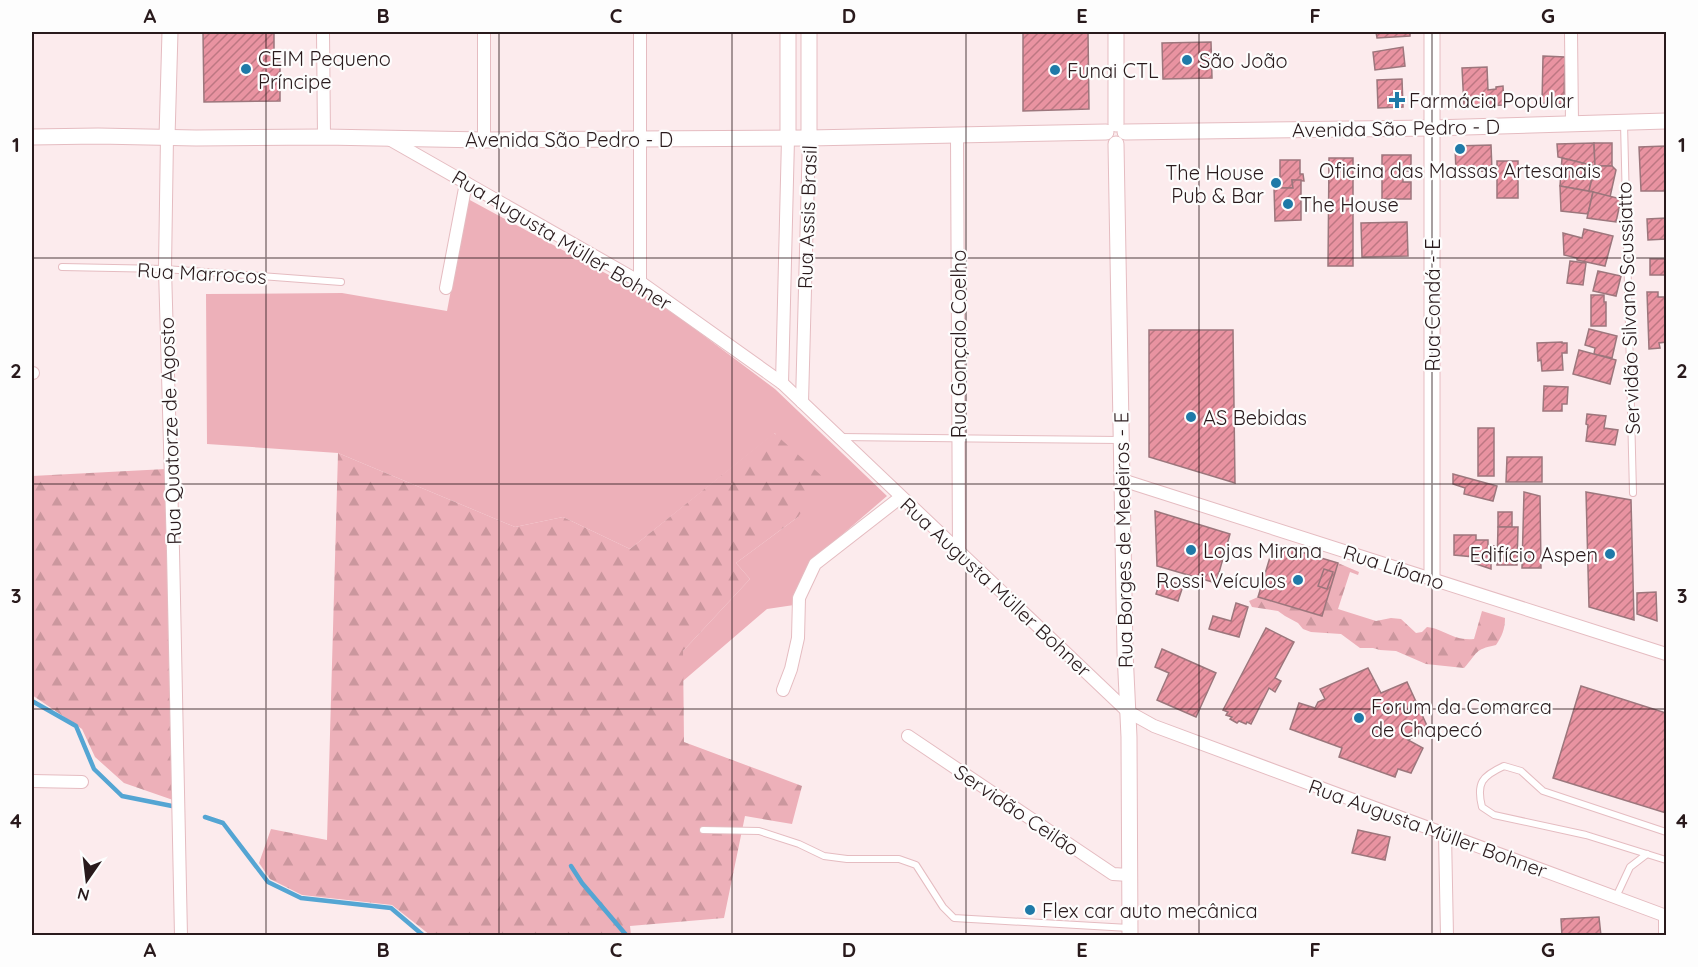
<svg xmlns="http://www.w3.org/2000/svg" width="1698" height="967" font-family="Quicksand,sans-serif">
	<defs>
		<pattern id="forest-firs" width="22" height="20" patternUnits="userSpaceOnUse" patternTransform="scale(1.5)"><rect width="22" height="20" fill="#edb0b9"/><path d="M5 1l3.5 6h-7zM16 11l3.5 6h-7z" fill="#cb979e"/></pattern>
		<pattern id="building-hatch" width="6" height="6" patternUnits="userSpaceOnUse" patternTransform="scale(1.5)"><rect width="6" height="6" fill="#e993a1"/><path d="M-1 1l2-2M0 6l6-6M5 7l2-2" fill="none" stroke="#bd7782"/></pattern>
	</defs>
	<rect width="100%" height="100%" fill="#fcebed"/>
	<polygon fill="#edb0b9" points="468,199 633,288 679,317 775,389 887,496 809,563 794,605 767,609 683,681 683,651 750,579 736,563 798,517 775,433 630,549 563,517 515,527 338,453 207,444 206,294 342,293 447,311"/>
	<g fill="url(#forest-firs)">
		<polygon points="774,433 824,478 798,517 736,563 750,579 683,651 684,742 802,786 792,824 745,816 724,918 630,926 631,935 430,935 392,905 302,895 270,879 259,863 271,829 327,840 338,453 515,527 563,517 630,549"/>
		<polygon points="166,469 173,800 124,783 95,757 82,729 32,695 32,476"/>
		<path d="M1338 563 1359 572 1358 575 1350 572 1338 609 1376 621 1391 618 1401 619 1416 633 1422 632 1427 627C1445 629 1452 641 1474 639L1482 611 1505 618C1505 629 1502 636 1496 645 1473 650 1479 652 1464 668L1426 664 1396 651 1380 650 1373 648H1360L1341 634 1311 632 1303 629 1298 623 1285 616 1278 611 1252 607 1249 601 1258 597 1322 616Z"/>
	</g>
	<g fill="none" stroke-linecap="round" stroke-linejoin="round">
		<g stroke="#54a5d3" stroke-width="4.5">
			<polyline points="32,701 76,726 94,769 122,796 177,807"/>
			<polyline points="205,817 223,823 268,882 301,898 391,908 424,936"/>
			<polyline points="571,866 582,883 627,936"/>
		</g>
	</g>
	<g fill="url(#building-hatch)" stroke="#9c767c" stroke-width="1.5">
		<rect x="244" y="32" width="36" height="1"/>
		<polygon points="274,32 274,62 280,62 280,101 204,102 203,33"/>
		<polygon points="1023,32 1088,32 1089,109 1023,111"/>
		<polygon points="1376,32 1410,32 1410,36 1377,38"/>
		<polygon points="1211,42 1212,78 1163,79 1162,43"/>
		<polygon points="1403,47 1405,66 1375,70 1373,52"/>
		<polygon points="1543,56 1565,57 1564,104 1542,103"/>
		<polygon points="1487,67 1488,90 1496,89 1496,87 1503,86 1504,105 1464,107 1462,68"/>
		<polygon points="1402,79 1403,107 1378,108 1377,80"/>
		<polygon points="1594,143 1595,166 1558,157 1557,144"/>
		<polygon points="1594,143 1612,143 1612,166 1595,166"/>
		<polygon points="1491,145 1492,171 1456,172 1455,146"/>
		<polygon points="1666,146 1666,191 1641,191 1639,147"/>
		<polygon points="1382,155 1411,155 1411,171 1403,171 1403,182 1411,182 1411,199 1382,199"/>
		<polygon points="1329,158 1353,158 1353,266 1328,266"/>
		<polygon points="1562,158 1595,166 1589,191 1560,186"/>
		<polygon points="1280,160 1300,160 1300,174 1303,174 1304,181 1292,180 1293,188 1280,188"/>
		<rect x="1497" y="161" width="21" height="37"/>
		<polygon points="1595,166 1612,166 1616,170 1610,197 1589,191"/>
		<polygon points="1292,180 1301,180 1301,220 1275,221 1274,188 1293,188"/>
		<polygon points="1560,186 1593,192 1588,214 1561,211"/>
		<polygon points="1593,192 1621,199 1616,222 1587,218"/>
		<polygon points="1666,218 1666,239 1648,240 1647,219"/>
		<polygon points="1407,222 1408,256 1362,257 1361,223"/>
		<polygon points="1584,229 1613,236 1605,266 1577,260 1577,258 1564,255 1563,233 1582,238"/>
		<rect x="1650" y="259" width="16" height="16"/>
		<polygon points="1570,261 1586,263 1583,285 1567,283"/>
		<polygon points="1598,271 1621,276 1616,296 1593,291"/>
		<polygon points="1647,292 1658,292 1658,297 1666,297 1666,342 1659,343 1660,348 1649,349"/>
		<polygon points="1591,295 1604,295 1604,302 1606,302 1606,326 1591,326"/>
		<polygon points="1589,329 1617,336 1612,358 1594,354 1595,348 1585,345"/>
		<polygon points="1149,330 1233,330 1235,483 1149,457"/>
		<polygon points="1562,342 1562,343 1567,343 1567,353 1562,353 1563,370 1542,371 1541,360 1538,361 1537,343"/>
		<polygon points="1579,350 1616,360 1610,384 1573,374"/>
		<polygon points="1544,386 1568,387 1567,404 1562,404 1562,411 1543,411"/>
		<polygon points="1587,414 1606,416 1604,428 1618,430 1615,445 1586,441 1588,425 1586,424"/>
		<rect x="1478" y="428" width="16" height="48"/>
		<polygon points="1507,457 1542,457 1542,482 1506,482"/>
		<polygon points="1453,474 1497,486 1493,501 1464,494 1465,488 1453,484"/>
		<polygon points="1524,492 1540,496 1541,568 1522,568"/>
		<polygon points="1586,492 1631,500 1634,620 1589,607"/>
		<polygon points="1155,511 1230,534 1216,583 1157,566"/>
		<rect x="1498" y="512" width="14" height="15"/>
		<polygon points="1498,527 1518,527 1517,565 1497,565"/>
		<polygon points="1454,535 1476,535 1476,540 1488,540 1488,545 1494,546 1494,551 1491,551 1491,569 1473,563 1474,557 1454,555"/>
		<polygon points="1274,544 1338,563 1322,616 1258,597"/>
		<polygon points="1324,569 1333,572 1327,589 1318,586"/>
		<polygon points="1161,578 1183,586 1178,601 1156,594"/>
		<polygon points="1656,592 1657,621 1637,614 1637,593"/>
		<polygon points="1236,603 1248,607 1239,637 1209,629 1213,616 1231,621"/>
		<polygon points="1266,628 1294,642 1275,678 1281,681 1275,692 1269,688 1251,724 1247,722 1246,724 1239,721 1237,723 1230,719 1232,717 1226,715 1228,712 1223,710"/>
		<polygon points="1162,649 1216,673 1196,717 1157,700 1169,673 1155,667"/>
		<polygon points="1368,668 1381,693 1407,682 1428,728 1408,740 1423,748 1411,773 1398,769 1395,777 1339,757 1342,748 1290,729 1299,703 1315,708 1318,702 1325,699 1320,689"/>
		<polygon points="1581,686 1666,713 1666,813 1553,778"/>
		<polygon points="1358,830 1390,837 1385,860 1352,853"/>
		<polygon points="1599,917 1601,936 1562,936 1561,919"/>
	</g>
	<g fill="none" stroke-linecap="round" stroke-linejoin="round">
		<defs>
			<g id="service">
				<polyline points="1624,123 1633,493"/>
				<polyline points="62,267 165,269 341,282"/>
				<polyline points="840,437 1120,440"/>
				<polyline points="703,830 759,831 799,844 824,856 847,859 899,859 916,865 943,907 954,918 1129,928"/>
				<path d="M1666 832 1543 791 1521 771 1504 766C1482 776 1476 783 1482 807L1494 815 1586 835 1666 860"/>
				<polyline points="1616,897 1630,867 1647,854"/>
			</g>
			<g id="minor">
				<polyline points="323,32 324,137"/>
				<polyline points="484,32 484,140"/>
				<polyline points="1571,32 1572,123"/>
				<polyline points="957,136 959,552"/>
				<polyline points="167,137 165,269 173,551 181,936"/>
				<polyline points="389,139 640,282 782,383 1127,711 1154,726 1666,916"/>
				<polyline points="640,282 640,32"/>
				<polyline points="446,288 466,183"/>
				<polyline points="32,373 33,373"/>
				<polyline points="782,383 788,139"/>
				<polyline points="802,402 809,138"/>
				<polyline points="1122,480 1666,654"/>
				<polyline points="783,690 791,669 798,638 799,598 815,564 901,497"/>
				<polyline points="908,736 1113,874 1129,875"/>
				<polyline points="32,781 82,782"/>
				<polyline points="1445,834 1447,936"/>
				<polyline points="1665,936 1665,915"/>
			</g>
			<g id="tertiary">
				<polyline points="788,32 788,139"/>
				<polyline points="809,32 809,138"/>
				<polyline points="1116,32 1116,124"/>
				<polyline points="1125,132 1432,128 1666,121"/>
				<polyline points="32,137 98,136 196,138 324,137 484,140 809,138 1106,132"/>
				<polyline points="167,137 170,32"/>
				<polyline points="1116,144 1125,652 1129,737 1130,936"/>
				<polyline points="1432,579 1432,32"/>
			</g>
		</defs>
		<use href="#service" stroke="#e5bcc1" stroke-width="8"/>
		<use href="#minor" stroke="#e5bcc1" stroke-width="14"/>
		<use href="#tertiary" stroke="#e5bcc1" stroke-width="17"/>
		<use href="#service" stroke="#fff" stroke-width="6"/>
		<use href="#minor" stroke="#fff" stroke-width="12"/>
		<use href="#tertiary" stroke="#fff" stroke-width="15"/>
	</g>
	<path fill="none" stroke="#291a1c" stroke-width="1.5" stroke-opacity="0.55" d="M266 32V936M499 32V936M732 32V936M966 32V936M1199 32V936M1432 32V936M32 258H1666M32 484H1666M32 709H1666"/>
	<g fill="#1f7aa8" stroke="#fdfdfd" stroke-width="2">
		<circle cx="1187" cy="60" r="6"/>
		<circle cx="246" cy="69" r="6"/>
		<circle cx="1055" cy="70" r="6"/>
		<path d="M1394 91h6v6h6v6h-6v6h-6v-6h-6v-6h6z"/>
		<circle cx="1460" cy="149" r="6"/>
		<circle cx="1276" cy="183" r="6"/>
		<circle cx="1288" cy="204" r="6"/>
		<circle cx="1191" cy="417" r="6"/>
		<circle cx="1191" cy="550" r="6"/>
		<circle cx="1610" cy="554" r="6"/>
		<circle cx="1298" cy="580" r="6"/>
		<circle cx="1359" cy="718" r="6"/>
		<circle cx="1030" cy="910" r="6"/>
	</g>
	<g text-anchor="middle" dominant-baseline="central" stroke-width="4.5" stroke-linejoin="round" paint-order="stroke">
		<g font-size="20" fill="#291a1c" stroke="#fdfdfd" text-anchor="start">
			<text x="258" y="58">CEIM Pequeno<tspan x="258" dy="23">Príncipe</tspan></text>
			<text x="1199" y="60">São João</text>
			<text x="1067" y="70">Funai CTL</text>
			<text x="1409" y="100">Farmácia Popular</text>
			<text x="1460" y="170" text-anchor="middle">Oficina das Massas Artesanais</text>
			<text x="1264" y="172" text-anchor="end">The House<tspan x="1264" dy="23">Pub &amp; Bar</tspan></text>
			<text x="1300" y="204">The House</text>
			<text x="1203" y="417">AS Bebidas</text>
			<text x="1203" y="550">Lojas Mirana</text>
			<text x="1598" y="554" text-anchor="end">Edifício Aspen</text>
			<text x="1286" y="580" text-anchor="end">Rossi Veículos</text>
			<text x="1371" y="706">Forum da Comarca<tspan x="1371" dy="23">de Chapecó</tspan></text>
			<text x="1042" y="910">Flex car auto mecânica</text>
		</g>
		<g font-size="20" fill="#291a1c" stroke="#fdfdfd">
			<text transform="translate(1396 128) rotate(-1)">Avenida São Pedro - D</text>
			<text x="569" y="139">Avenida São Pedro - D</text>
			<text transform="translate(807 217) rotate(-88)">Rua Assis Brasil</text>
			<text transform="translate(562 240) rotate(31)">Rua Augusta Müller Bohner</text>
			<text transform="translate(202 273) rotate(3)">Rua Marrocos</text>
			<text transform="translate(1432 305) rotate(-90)">Rua Condá - E</text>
			<text transform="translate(1628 308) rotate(-92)">Servidão Silvano Scussiatto</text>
			<text transform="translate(958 344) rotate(-90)">Rua Gonçalo Coelho</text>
			<text transform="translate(170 431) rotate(-92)">Rua Quatorze de Agosto</text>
			<text transform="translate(1123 540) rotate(-91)">Rua Borges de Medeiros - E</text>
			<text transform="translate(1394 567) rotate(18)">Rua Líbano</text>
			<text transform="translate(996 587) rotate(43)">Rua Augusta Müller Bohner</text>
			<text transform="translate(1017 810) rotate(34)">Servidão Ceilão</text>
			<text transform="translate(1428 828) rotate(20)">Rua Augusta Müller Bohner</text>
		</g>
	</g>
	<rect width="1698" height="967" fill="none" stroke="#fdfdfd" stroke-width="66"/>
	<g transform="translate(87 880) rotate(194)" stroke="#fdfdfd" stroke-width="4.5" paint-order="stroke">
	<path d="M0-4.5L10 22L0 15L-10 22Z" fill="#291a1c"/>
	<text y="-9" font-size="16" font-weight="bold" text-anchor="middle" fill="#291a1c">N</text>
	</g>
	<rect x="33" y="33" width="1632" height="901" fill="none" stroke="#291a1c" stroke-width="2"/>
	<g font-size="20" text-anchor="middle" font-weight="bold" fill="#291a1c">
		<text x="150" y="23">A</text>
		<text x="383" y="23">B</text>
		<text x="616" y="23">C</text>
		<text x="849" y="23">D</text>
		<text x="1082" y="23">E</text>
		<text x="1315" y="23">F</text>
		<text x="1548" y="23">G</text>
		<text x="16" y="152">1</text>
		<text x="1682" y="152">1</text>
		<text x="16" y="378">2</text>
		<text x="1682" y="378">2</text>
		<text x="16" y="603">3</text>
		<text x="1682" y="603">3</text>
		<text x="16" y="828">4</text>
		<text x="1682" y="828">4</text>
		<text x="150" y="957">A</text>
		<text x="383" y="957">B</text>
		<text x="616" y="957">C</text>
		<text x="849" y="957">D</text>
		<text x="1082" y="957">E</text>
		<text x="1315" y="957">F</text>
		<text x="1548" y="957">G</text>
	</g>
</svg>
